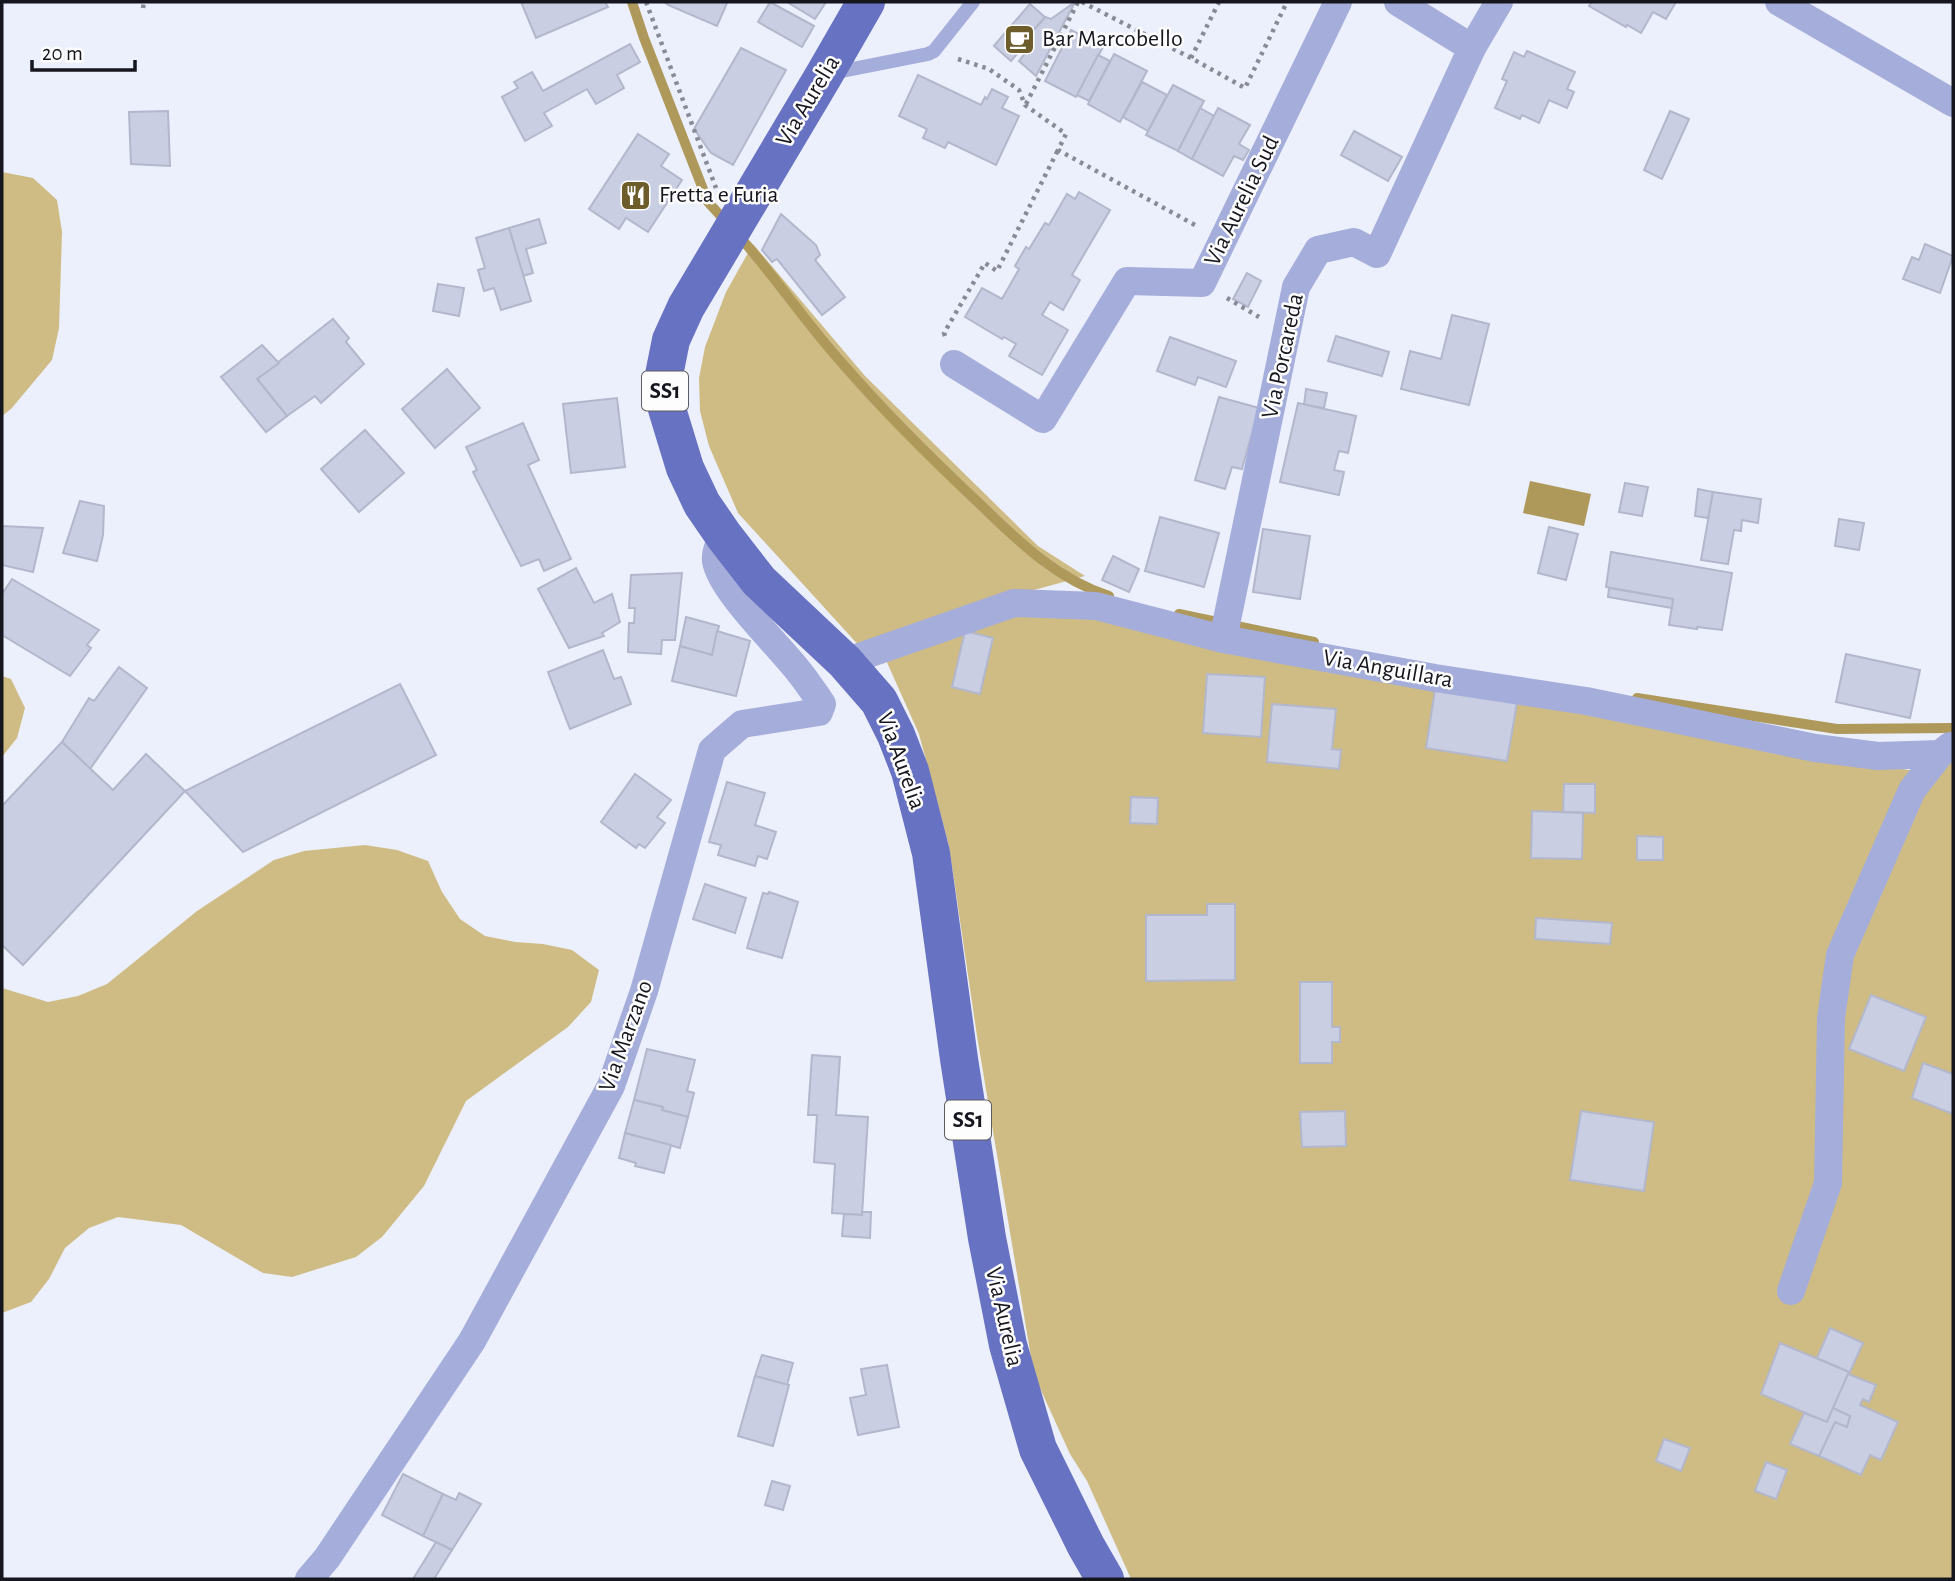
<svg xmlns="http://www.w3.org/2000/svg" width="1955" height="1581" font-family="'Alegreya Sans',sans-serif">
	<rect width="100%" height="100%" fill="#eceffc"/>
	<g fill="#cfbc85">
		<polygon points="2,172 33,178 57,200 62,232 59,328 52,360 11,409 2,416"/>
		<polygon points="753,244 865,376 1038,546 1085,576 994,601 862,649 738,513 709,446 700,411 699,378 705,347 726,292"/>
		<polygon points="1065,611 1309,664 1937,775 1953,761 1953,1579 1131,1579 1087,1481 1070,1454 1034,1375 977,1036 949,846 919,734 885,658 1003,613"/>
		<polygon points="2,676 11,679 25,708 17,738 2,757"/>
		<polygon points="365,845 397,850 428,861 442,892 460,919 485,936 515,942 543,944 572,950 599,970 591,1002 568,1027 466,1101 424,1186 382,1237 356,1257 292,1277 263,1273 181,1225 118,1217 89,1228 65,1248 49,1279 31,1302 2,1313 2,988 48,1002 78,996 107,984 197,911 274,860 304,851"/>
	</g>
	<polygon fill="#ae995b" points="1530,481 1591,494 1584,526 1523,513"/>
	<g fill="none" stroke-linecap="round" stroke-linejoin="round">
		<g stroke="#ae995b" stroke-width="10">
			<polyline points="632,2 644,38 708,202 727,223"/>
			<path d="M738 235C775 276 805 322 842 363 886 414 935 462 984 508 1021 544 1059 580 1109 596"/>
			<polyline points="1179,614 1314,642"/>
			<polyline points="1637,698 1837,729 1953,728"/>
		</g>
	</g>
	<g fill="#c9cee3" stroke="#b3b7cc" stroke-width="2">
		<polygon points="521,2 605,2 608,7 536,38"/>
		<polygon points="664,2 724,2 727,3 717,26 668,5"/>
		<polygon points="770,2 814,26 802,47 758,22"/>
		<polygon points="787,2 826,2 815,19"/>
		<polygon points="1075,2 1036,76 1019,61 1025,53 1019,47 1045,17 1051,19"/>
		<polygon points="1592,2 1676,2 1666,19 1653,12 1641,33 1627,25 1626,27 1589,6"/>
		<polygon points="1030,4 1045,17 1019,47 1004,34"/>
		<polygon points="1071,30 1103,47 1076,97 1045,81"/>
		<polygon points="1004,34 1021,49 1011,61 994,46"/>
		<polygon points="630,44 640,62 617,75 624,88 596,104 587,89 544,113 552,126 525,141 502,97 518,88 514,82 532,72 543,91"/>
		<polygon points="741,48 786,70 733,165 711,153 694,129"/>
		<polygon points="1527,51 1575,72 1567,89 1574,92 1567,108 1549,100 1539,123 1522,115 1520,119 1495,108 1507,81 1502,79 1514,52 1524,57"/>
		<polygon points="1114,54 1147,71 1120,122 1088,104"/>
		<polygon points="1098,55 1110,61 1089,101 1077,95"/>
		<polygon points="918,75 981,105 985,97 987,99 992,89 1008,97 1002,108 1019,116 996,165 948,142 945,148 923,138 927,129 899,116"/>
		<polygon points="1142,82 1167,95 1148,131 1123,117"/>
		<polygon points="1173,85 1204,101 1178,151 1146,135"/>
		<polygon points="1200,108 1214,116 1192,159 1178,151"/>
		<polygon points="1218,108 1250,125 1239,144 1249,150 1243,160 1234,156 1223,176 1192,159"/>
		<polygon points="168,111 170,166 131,164 129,112"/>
		<polygon points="1670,111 1689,119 1662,179 1644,170"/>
		<polygon points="1354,131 1402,157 1388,181 1341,155"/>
		<polygon points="638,134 669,154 661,166 682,180 648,232 626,218 619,229 589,209"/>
		<polygon points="1079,192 1110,210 1072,275 1080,280 1063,310 1050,302 1042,315 1068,330 1042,375 1009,356 1016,344 1004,337 1002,339 965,317 982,288 1002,299 1019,269 1015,266 1026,247 1029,249 1045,223 1049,225 1067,194 1075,199"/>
		<polygon points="781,214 816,245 820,255 815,260 845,297 822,315 777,259 772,262 762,250"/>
		<polygon points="539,219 546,243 526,249 533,273 523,276 509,228"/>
		<polygon points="509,228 531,301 501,310 494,288 484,291 478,270 485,268 476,238"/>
		<polygon points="1925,244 1953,256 1940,293 1903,279 1912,257 1919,260"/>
		<polygon points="1247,273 1261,281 1248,307 1233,299"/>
		<polygon points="438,284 464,288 459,316 433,311"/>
		<polygon points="1452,315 1489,324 1469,405 1401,389 1410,351 1441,359"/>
		<polygon points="333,319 349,338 346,342 364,364 321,403 315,396 287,416 257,379"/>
		<polygon points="1336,336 1389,352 1382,376 1328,361"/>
		<polygon points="1170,337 1236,361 1226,387 1198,377 1195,385 1157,371"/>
		<polygon points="262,345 279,363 257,379 287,416 266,432 221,377"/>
		<polygon points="447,369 480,408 435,448 402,409"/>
		<polygon points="1306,389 1327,393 1324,408 1304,405"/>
		<polygon points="1219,397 1259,408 1242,469 1232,467 1225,489 1195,480"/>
		<polygon points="617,398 625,467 571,473 563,404"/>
		<polygon points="1298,403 1356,416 1348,453 1339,451 1334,470 1344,472 1339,495 1280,482"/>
		<polygon points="523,423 539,460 528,465 571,559 544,571 539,559 521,566 473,472 477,470 466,447"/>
		<polygon points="365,430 404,473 359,512 321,469"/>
		<polygon points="1625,483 1648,487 1642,516 1619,512"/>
		<polygon points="1698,489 1713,492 1708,518 1695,516"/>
		<polygon points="1713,492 1761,499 1758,523 1742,520 1741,531 1734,530 1728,564 1701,560"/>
		<polygon points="80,501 104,506 103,535 97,561 63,553"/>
		<polygon points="1160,517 1219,533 1204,587 1145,571"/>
		<polygon points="1839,519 1864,523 1859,550 1835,546"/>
		<polygon points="2,526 43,528 33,572 2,565"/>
		<polygon points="1549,527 1578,534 1566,580 1538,573"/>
		<polygon points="1263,529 1310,536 1300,599 1253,592"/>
		<polygon points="1611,552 1732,573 1722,630 1697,627 1697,629 1669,625 1673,599 1606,587"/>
		<polygon points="1113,556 1139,569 1129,592 1102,580"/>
		<polygon points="576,568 594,603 612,594 620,622 602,633 604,636 569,648 538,589"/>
		<polygon points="682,573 675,640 662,640 661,654 628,652 629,623 634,623 635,608 629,608 631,575"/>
		<polygon points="12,579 99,630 87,645 91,648 70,676 2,635 2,594"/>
		<polygon points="1609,588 1673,599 1672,608 1608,597"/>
		<polygon points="686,617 719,626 712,655 680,646"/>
		<polygon points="717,631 750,641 736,696 672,681 680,646 712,655"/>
		<polygon points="965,631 993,638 980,694 952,687"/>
		<polygon points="603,650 614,679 621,677 631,704 570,729 548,672"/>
		<polygon points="1846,654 1920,670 1910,718 1836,702"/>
		<polygon points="119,667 147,688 90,769 62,742 89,698 94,701"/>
		<polygon points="1207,674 1265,677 1261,737 1203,733"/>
		<polygon points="400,684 436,755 243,852 185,791"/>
		<polygon points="1435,690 1517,703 1507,761 1426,748"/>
		<polygon points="1272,704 1336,709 1332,749 1341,750 1339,769 1267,762"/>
		<polygon points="62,742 113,790 146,754 185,791 23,965 2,945 2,806"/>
		<polygon points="635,774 671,800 657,817 665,823 645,848 639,844 636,848 601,822"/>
		<polygon points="727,782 765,793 755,825 776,832 767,859 758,856 755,866 718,855 721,845 709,842"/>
		<polygon points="1564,784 1595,784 1595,813 1563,812"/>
		<polygon points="1131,797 1158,798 1157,824 1130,823"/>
		<polygon points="1532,811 1583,813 1582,859 1531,858"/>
		<polygon points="1637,836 1663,837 1663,860 1637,860"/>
		<polygon points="705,884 746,898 735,933 693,919"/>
		<polygon points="769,892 798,902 782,958 747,948 763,893 768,894"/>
		<polygon points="1207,904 1235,904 1235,980 1146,981 1146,915 1207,915"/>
		<polygon points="1536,918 1612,923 1610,944 1535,939"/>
		<polygon points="1300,982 1332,982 1332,1027 1340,1027 1340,1042 1332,1042 1332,1063 1300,1063"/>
		<polygon points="1871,995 1926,1017 1904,1071 1849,1049"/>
		<polygon points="647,1049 695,1060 687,1091 694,1093 688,1117 662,1110 663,1107 634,1100"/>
		<polygon points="812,1055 840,1057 836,1115 868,1117 862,1215 832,1213 835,1164 814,1162 817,1115 808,1115"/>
		<polygon points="1923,1063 1953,1074 1953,1114 1912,1098"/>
		<polygon points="634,1100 663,1107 662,1110 688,1117 680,1148 625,1133"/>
		<polygon points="1345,1111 1346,1146 1302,1147 1300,1112"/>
		<polygon points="1581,1111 1654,1122 1644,1191 1570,1180"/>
		<polygon points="625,1133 671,1145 664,1173 635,1166 636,1163 619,1158"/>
		<polygon points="862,1212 871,1212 870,1238 842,1236 844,1214 862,1215"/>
		<polygon points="1830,1328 1863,1343 1849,1374 1849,1372 1817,1358"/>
		<polygon points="1780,1343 1849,1372 1827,1422 1761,1394"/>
		<polygon points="762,1355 793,1363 787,1385 755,1376"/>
		<polygon points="887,1365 899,1427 858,1435 850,1398 866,1395 861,1369"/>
		<polygon points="1848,1374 1876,1385 1869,1402 1863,1399 1860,1405 1898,1422 1881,1460 1870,1455 1861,1475 1819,1456 1835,1422 1847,1427 1850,1416 1833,1408"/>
		<polygon points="755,1376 789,1385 773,1446 738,1436"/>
		<polygon points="1833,1408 1850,1416 1847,1427 1835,1422 1819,1456 1790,1444 1804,1413 1827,1422"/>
		<polygon points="1664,1439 1690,1448 1681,1471 1656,1461"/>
		<polygon points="1766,1462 1787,1470 1776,1499 1755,1491"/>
		<polygon points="403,1474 443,1494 423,1536 382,1515"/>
		<polygon points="772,1481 790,1486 783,1510 765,1505"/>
		<polygon points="459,1493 481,1504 452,1550 423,1536 443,1494 456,1500"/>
		<polygon points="436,1542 452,1550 434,1579 413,1579"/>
	</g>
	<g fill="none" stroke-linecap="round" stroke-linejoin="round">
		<g stroke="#888a95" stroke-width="4.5" stroke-dasharray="3.5 5" stroke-linecap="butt">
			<polyline points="646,2 716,188"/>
			<polyline points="1082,2 1191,58 1245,88 1287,2"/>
			<polyline points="143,8 144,2"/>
			<polyline points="1191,58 1219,2"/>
			<polyline points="958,59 989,69 1019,90 1025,105 1066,134 1058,150 1195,225"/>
			<polyline points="1026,104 1078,2"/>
			<polyline points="1227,298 1259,317"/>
			<polyline points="945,336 944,333 985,263 997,271 1058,150"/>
		</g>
		<polyline stroke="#a5adda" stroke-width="14" points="832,73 928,54 934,51 973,2"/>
		<g stroke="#a5adda" stroke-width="28">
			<polyline points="1398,2 1472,48"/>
			<polyline points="1779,2 1953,103"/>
			<polyline points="954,364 1043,419 1127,281 1202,283 1338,2"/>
			<polyline points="1223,639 1296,287 1318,250 1354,242 1377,254 1472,48 1499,2"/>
			<polyline points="845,662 1014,603 1096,606 1223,639 1435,678 1586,701 1815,748 1878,756 1940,754"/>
			<polyline points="1791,1291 1828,1183 1831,1018 1840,955 1912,790 1940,754 1950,746"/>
			<path d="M309 1579 327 1558 472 1341 611 1086 644 991 712 750 742 724 819 712 822 704C812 689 802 674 790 661 772 639 720 588 716 561 715 551 719 545 724 536"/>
		</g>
		<polyline stroke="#6872c2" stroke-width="38" points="866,2 824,75 686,307 671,340 664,375 667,409 685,468 702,504 724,536 759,581 845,662 879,701 896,735 910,771 931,853 959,1059 987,1238 1008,1345 1038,1449 1086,1546 1105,1579"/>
	</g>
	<defs>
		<symbol id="cafe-square" viewBox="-11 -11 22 22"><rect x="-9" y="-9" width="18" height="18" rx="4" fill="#6d5d2a" stroke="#fdfdfd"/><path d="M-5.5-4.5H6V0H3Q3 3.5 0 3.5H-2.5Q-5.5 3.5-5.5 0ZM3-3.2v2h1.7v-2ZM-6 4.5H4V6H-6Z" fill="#fff"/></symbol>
		<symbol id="restaurant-square" viewBox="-11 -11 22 22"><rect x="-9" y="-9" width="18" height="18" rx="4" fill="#6d5d2a" stroke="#fdfdfd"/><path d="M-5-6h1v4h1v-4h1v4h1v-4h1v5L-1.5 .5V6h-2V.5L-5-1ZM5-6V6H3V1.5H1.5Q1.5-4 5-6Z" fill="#fff"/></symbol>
	</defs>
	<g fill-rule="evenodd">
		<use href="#cafe-square" x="1002" y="22" width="35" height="35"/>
		<use href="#restaurant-square" x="618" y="178" width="35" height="35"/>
	</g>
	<g text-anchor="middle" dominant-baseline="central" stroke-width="5" stroke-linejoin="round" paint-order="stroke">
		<g fill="#fdfdfd" stroke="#5b5b61" stroke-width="2">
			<rect x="642" y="371.5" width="46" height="39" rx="5"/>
			<rect x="945" y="1100.5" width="46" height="39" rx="5"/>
		</g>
		<g font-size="23" font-weight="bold" fill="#15161e">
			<text x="665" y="391">SS1</text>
			<text x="968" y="1120">SS1</text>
		</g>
		<g font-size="24" fill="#15161e" stroke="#fdfdfd" text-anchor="start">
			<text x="1042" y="39">Bar Marcobello</text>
			<text x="659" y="195">Fretta e Furia</text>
		</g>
		<g font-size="24" fill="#15161e" stroke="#fdfdfd">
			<text transform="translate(808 101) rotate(-59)">Via Aurelia</text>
			<text transform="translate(1242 201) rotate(-64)">Via Aurelia Sud</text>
			<text transform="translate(1283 356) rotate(-78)">Via Porcareda</text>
			<text transform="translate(1388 669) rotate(10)">Via Anguillara</text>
			<text transform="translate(901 761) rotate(70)">Via Aurelia</text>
			<text transform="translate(626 1036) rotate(-70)">Via Marzano</text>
			<text transform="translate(1004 1317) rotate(77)">Via Aurelia</text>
		</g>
	</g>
	<rect width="1955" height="1581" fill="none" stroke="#15161e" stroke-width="7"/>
	<path d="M32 60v10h103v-10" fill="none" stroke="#15161e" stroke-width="3.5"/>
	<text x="42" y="60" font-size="21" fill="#15161e" stroke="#fdfdfd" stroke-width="5" paint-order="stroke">20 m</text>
</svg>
